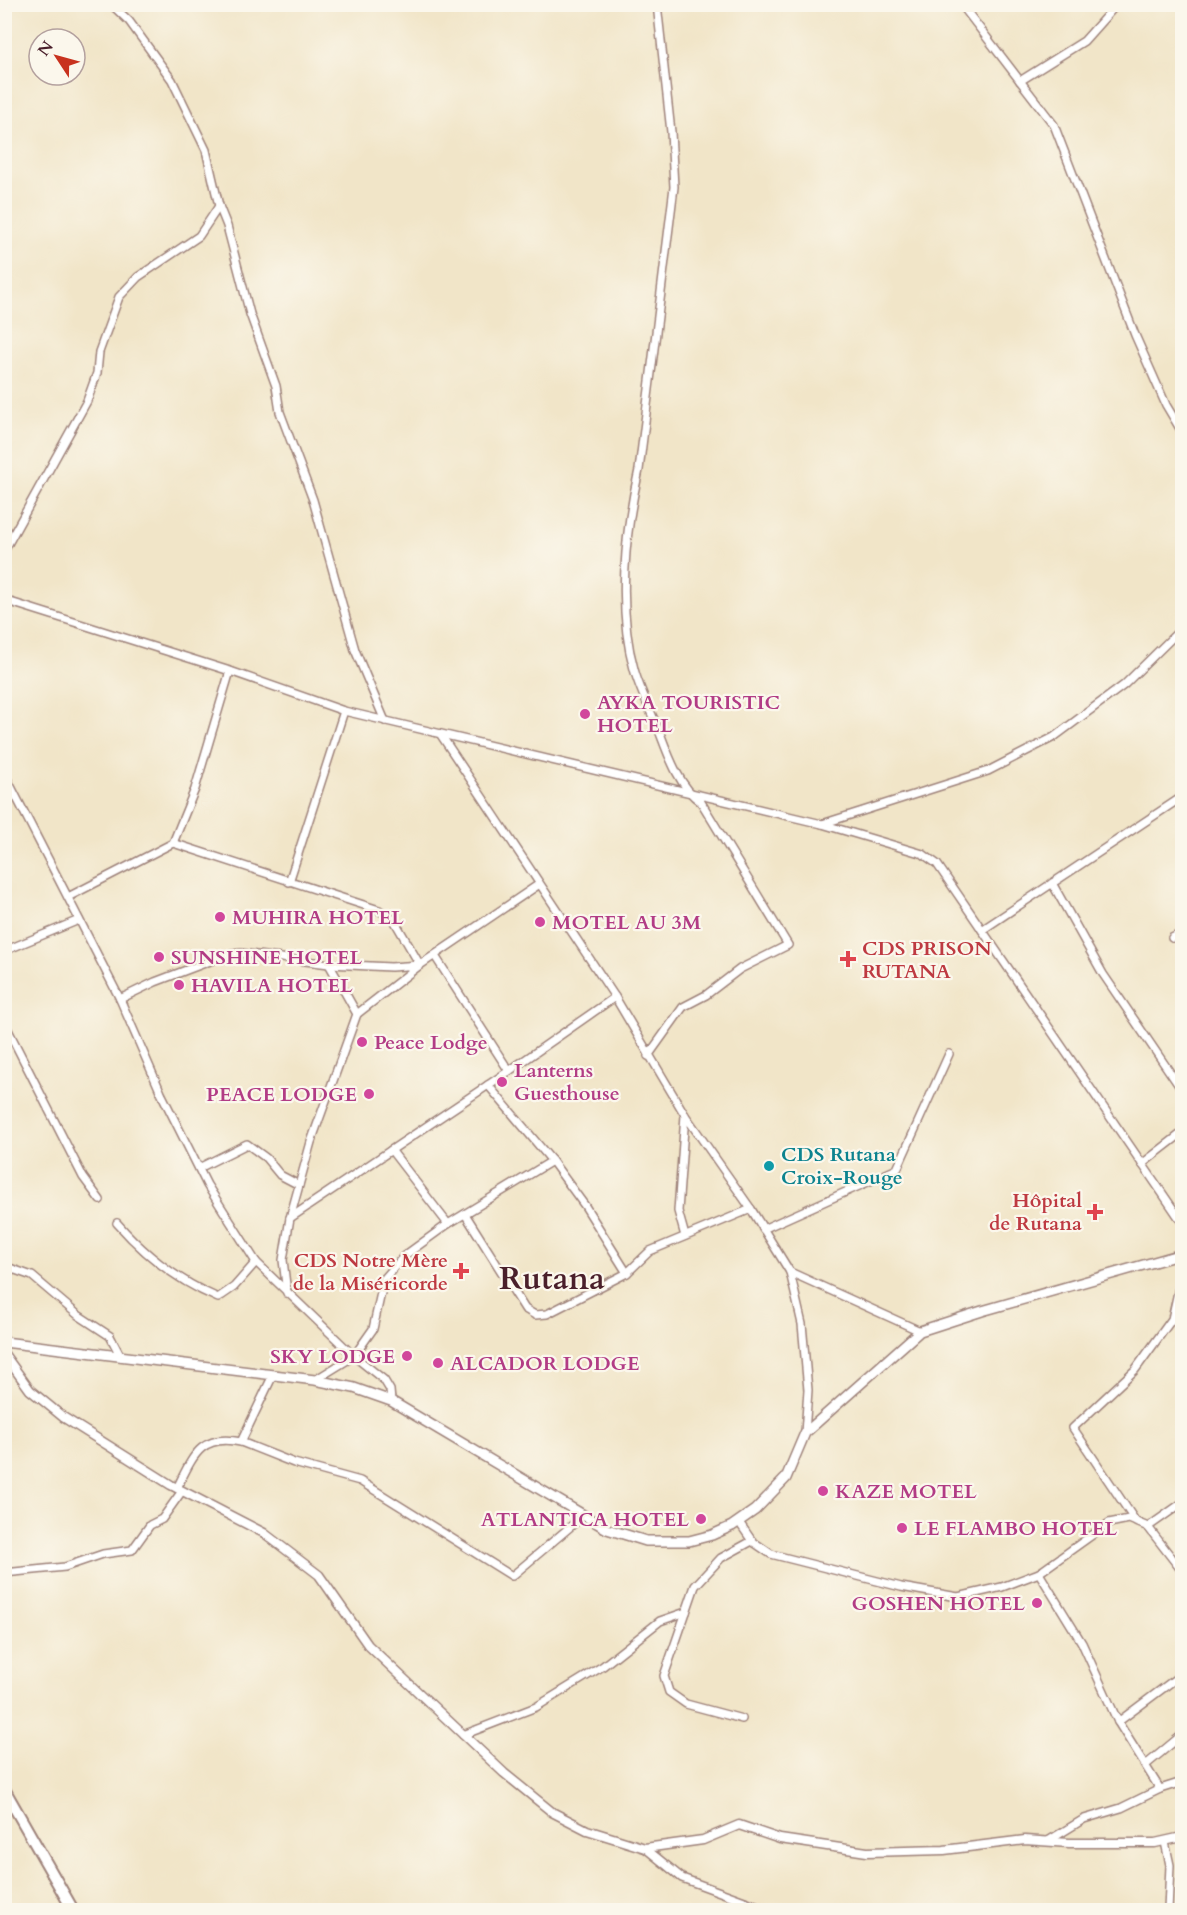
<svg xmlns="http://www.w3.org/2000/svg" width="1187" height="1915" font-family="Cardo,serif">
	<rect width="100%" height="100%" fill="#fbf7ec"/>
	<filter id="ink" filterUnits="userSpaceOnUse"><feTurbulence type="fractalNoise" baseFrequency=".0167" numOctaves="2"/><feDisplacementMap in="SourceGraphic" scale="12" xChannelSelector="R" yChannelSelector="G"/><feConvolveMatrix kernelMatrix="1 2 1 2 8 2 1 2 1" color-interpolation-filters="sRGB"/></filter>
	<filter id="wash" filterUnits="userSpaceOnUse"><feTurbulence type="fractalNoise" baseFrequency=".008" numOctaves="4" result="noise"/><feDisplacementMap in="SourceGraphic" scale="24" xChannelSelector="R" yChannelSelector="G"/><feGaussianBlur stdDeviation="1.35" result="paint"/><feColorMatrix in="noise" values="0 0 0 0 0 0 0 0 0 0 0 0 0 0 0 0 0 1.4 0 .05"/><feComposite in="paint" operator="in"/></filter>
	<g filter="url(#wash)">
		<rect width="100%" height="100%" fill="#f1e5c8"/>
	</g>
	<g filter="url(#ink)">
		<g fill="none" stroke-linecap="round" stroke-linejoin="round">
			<defs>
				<g id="minor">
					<polyline points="111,4 129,21 172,80 206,150 219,206 227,226 250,314 276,386 280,412 313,500 355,650 385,721"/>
					<polyline points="961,4 1054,125 1135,335 1166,405 1182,432"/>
					<polyline points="1020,81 1084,41 1117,4"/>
					<polyline points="4,551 87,401 97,373 99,352 119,297 138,277 199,236 219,206"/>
					<polyline points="4,600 230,671 344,711 822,824 988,771 1054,737 1124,685 1182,628"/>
					<polyline points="441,735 615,997 685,1115 751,1209 790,1272 802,1324 808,1390 805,1433"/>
					<polyline points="4,773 120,999 161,1093 207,1185 256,1262 354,1356 384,1380 390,1390 391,1401"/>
					<polyline points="822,824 923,854 937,864 1182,1222"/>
					<polyline points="173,843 195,789 230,671"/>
					<polyline points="289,882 344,711"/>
					<polyline points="1052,883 1103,974 1182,1090"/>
					<polyline points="68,897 173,843 379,910 394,920 420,965 357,1014"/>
					<polyline points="982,930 1182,797"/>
					<polyline points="1172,938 1182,933"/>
					<polyline points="4,951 79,920"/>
					<polyline points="435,956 509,1071"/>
					<polyline points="120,999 155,982 226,955 241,953 329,964 391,967 420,965 538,885"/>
					<polyline points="4,1022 83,1177 100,1200"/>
					<path d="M648 1056 683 1007 706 995 740 969 788 945 701 802C680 788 669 757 660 733 651 712 640 691 634 669 617 609 625 530 639 470L674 187 671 132 657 4"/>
					<polyline points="685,1115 678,1211 685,1236"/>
					<polyline points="1142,1164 1182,1133"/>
					<polyline points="199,1168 247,1144 266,1158 280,1175 299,1185"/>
					<polyline points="465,1214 525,1309 535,1315 547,1314 627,1273 585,1206 552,1161 488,1085"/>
					<polyline points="290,1218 509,1071 615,997"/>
					<path d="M117 1223C145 1255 178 1281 218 1298L234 1287 256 1262"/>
					<polyline points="448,1224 552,1161"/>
					<polyline points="763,1229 897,1169 949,1054"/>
					<polyline points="4,1266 32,1276 78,1315 110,1336 121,1357"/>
					<polyline points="790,1272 920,1331"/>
					<polyline points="627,1273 650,1251 751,1209"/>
					<polyline points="287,1293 283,1260 290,1218 311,1142 357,1014 329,964"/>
					<polyline points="315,1380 354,1356 373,1329 384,1279 404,1256 448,1224 391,1150"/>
					<polyline points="241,1442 294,1463 360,1481 512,1576 583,1516"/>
					<path d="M177 1488C193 1456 201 1433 241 1442L273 1375"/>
					<polyline points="739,1522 752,1541 771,1554 901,1587 958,1597 1002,1587 1039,1573 1109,1523 1129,1519 1148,1527 1182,1503"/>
					<polyline points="1136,1522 1073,1428 1135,1370 1172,1319 1182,1274"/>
					<polyline points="1148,1527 1182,1571"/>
					<polyline points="4,1573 65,1567 103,1554 132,1550 150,1525 162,1519 182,1491"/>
					<polyline points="1039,1573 1082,1643 1118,1722 1160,1789"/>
					<polyline points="742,1719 686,1704 669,1692 664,1676 695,1586 721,1558 752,1541"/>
					<polyline points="1118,1722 1182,1674"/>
					<polyline points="463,1735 536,1707 603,1666 660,1621 686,1612"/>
					<polyline points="1147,1764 1182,1735"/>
					<polyline points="1048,1841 1084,1819 1121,1808 1160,1789 1182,1782"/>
					<polyline points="1165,1842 1170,1865 1168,1910"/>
					<polyline points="645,1848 682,1878 769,1910"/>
				</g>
				<polyline id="tertiary" points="4,1354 30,1390 63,1417 171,1485 264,1533 319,1575 368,1645 504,1773 552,1812 587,1830 645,1848 703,1840 739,1825 780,1839 867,1852 944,1850 1025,1840 1069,1843 1155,1843 1182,1837"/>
				<polyline id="secondary" points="4,1342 315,1380 354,1388 391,1401 607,1529 646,1541 689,1541 712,1535 732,1526 755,1510 786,1478 805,1433 920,1331 982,1311 1182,1254"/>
				<polyline id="primary" points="4,1789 73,1910"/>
			</defs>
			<use href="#minor" stroke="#9e827a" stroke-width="10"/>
			<use href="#tertiary" stroke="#9e827a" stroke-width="11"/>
			<use href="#secondary" stroke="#9e827a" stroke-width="12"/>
			<use href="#primary" stroke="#9e827a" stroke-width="14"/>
			<use href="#minor" stroke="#fff" stroke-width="7"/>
			<use href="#tertiary" stroke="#fff" stroke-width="8"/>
			<use href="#secondary" stroke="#fff" stroke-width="9"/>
			<use href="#primary" stroke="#fff" stroke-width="10"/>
		</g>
	</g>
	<g fill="#d1479c" stroke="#fbf7ec" stroke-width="2">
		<circle cx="585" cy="714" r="6"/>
		<circle cx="220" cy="917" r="6"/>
		<circle cx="540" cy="922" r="6"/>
		<circle cx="159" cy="957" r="6"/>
		<circle cx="179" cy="985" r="6"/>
		<circle cx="362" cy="1042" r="6"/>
		<circle cx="502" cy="1082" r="6"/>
		<circle cx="369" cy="1094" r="6"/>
		<circle cx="407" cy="1356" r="6"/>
		<circle cx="438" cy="1363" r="6"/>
		<circle cx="823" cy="1491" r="6"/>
		<circle cx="701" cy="1519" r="6"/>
		<circle cx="902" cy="1528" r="6"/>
		<circle cx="1037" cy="1603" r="6"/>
	</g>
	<g fill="#e0444e" stroke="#fbf7ec" stroke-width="2">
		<path d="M845 950h6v6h6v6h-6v6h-6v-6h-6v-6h6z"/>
		<path d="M1092 1203h6v6h6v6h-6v6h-6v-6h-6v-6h6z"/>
		<path d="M458 1262h6v6h6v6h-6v6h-6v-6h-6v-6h6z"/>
	</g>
	<circle fill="#0f9aa8" stroke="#fbf7ec" stroke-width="2" cx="769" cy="1166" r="6"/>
	<g text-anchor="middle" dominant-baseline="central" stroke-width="4.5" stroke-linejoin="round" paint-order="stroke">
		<g font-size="20" font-weight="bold" fill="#b23c85" stroke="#fbf7ec" text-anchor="start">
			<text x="597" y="702">AYKA TOURISTIC<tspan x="597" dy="23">HOTEL</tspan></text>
			<text x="232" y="917">MUHIRA HOTEL</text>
			<text x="552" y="922">MOTEL AU 3M</text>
			<text x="171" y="957">SUNSHINE HOTEL</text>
			<text x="191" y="985">HAVILA HOTEL</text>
			<text x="374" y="1042">Peace Lodge</text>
			<text x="514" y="1070">Lanterns<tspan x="514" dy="23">Guesthouse</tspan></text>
			<text x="357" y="1094" text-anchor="end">PEACE LODGE</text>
			<text x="395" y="1356" text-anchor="end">SKY LODGE</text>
			<text x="450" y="1363">ALCADOR LODGE</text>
			<text x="835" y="1491">KAZE MOTEL</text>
			<text x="689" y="1519" text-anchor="end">ATLANTICA HOTEL</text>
			<text x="914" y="1528">LE FLAMBO HOTEL</text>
			<text x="1025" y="1603" text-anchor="end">GOSHEN HOTEL</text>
		</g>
		<g font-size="20" font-weight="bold" fill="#be3a42" stroke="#fbf7ec" text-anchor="end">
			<text x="862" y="948" text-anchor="start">CDS PRISON<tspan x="862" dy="23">RUTANA</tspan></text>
			<text x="1082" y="1200">Hôpital<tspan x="1082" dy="23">de Rutana</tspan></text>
			<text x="448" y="1260">CDS Notre Mère<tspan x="448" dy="23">de la Miséricorde</tspan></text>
		</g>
		<g font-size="20" font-weight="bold" fill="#0d838f" stroke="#fbf7ec" text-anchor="start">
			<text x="781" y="1154">CDS Rutana<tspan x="781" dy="23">Croix-Rouge</tspan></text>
		</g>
		<g font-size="32" font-weight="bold" fill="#4a1f2b" stroke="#fbf7ec">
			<text x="552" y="1279">Rutana</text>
		</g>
	</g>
	<rect width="1187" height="1915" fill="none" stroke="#fbf7ec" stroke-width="24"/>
	<g transform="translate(57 57) rotate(306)"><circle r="28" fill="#fbf7ec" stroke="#b4a19f" stroke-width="1.5"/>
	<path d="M0-4.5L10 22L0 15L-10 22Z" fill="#c8321e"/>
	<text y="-9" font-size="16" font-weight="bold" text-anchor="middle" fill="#4a1f2b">N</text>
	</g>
</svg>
